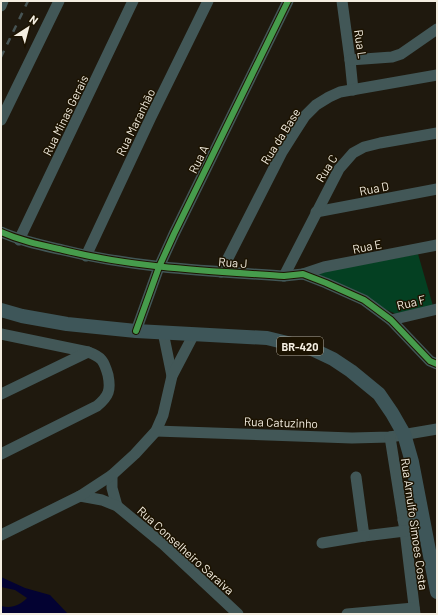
<svg xmlns="http://www.w3.org/2000/svg" width="438" height="615" font-family="Barlow,sans-serif">
	<rect width="100%" height="100%" fill="#1f190e"/>
	<polygon fill="#044022" points="418,254 433,306 396,314 317,278 317,273"/>
	<path fill="#030232" d="M1 577 25 588 50 595 68 614H1V606C12 609 20 605 27 598L15 590 1 587Z"/>
	<g fill="none" stroke-linecap="round" stroke-linejoin="round">
		<g stroke="#425757" stroke-width="11">
			<polyline points="342,1 350,60 353,90"/>
			<polyline points="1,6 3,1"/>
			<polyline points="350,60 392,57 401,54 437,29"/>
			<polyline points="1,120 59,1"/>
			<polyline points="316,212 437,189"/>
			<path d="M1 232C21 241 41 245 63 250 135 268 210 271 284 276L303 274 326 283 364 300 391 320 430 361 437 364"/>
			<polyline points="19,240 133,1"/>
			<polyline points="86,256 151,117 208,1"/>
			<polyline points="221,272 282,152 294,133 305,116 316,105 329,97 340,92 437,75"/>
			<polyline points="303,274 324,267 437,245"/>
			<polyline points="284,276 339,169 353,153 364,147 380,143 437,133"/>
			<polyline points="391,320 437,309"/>
			<polyline points="136,331 159,267 174,234 288,1"/>
			<polyline points="163,332 172,376"/>
			<path d="M1 334 88 352C102 357 104 361 108 375 111 390 109 396 97 406L1 454"/>
			<polyline points="1,394 88,352"/>
			<polyline points="156,431 352,438 390,437 437,429"/>
			<polyline points="390,437 405,531 415,614"/>
			<polyline points="112,475 112,488 117,506"/>
			<polyline points="356,477 364,536 405,531"/>
			<polyline points="80,496 102,500 117,506 163,544 238,614"/>
			<polyline points="403,520 423,516"/>
			<polyline points="1,535 80,496 112,475 135,454 156,431 163,415 172,376 194,334"/>
			<polyline points="322,543 364,536"/>
			<polyline points="347,614 414,608"/>
		</g>
		<polyline stroke="#3e5659" stroke-width="14" points="1,310 22,316 67,324 136,331 267,338 312,349 333,359 351,371 379,394 392,413 404,434 412,462 437,592"/>
		<polyline stroke="#475454" stroke-width="2.5" stroke-dasharray="7 7" stroke-linecap="butt" points="1,57 28,1"/>
		<defs>
			<g id="cycleway">
				<path d="M1 232C21 241 41 245 63 250 135 268 210 271 284 276L303 274 326 283 364 300 391 320 430 361 437 364"/>
				<polyline points="136,331 159,267 174,234 288,1"/>
			</g>
		</defs>
		<use href="#cycleway" stroke="#1c1301" stroke-width="8"/>
		<use href="#cycleway" stroke="#469c4c" stroke-width="6"/>
	</g>
	<g text-anchor="middle" dominant-baseline="central" stroke-width="3" stroke-linejoin="round" paint-order="stroke">
		<rect fill="#1c1301" stroke="#b3ac9e" stroke-width="1" x="277" y="337" width="46" height="18" rx="3"/>
		<g font-size="11" font-weight="bold" fill="#f4eee1">
			<text x="300" y="346">BR-420</text>
		</g>
		<g font-size="12" fill="#f4eee1" stroke="#1c1301">
			<text transform="translate(361 44) rotate(82)">Rua L</text>
			<text transform="translate(65 115) rotate(-64)">Rua Minas Gerais</text>
			<text transform="translate(135 122) rotate(-64)">Rua Maranhão</text>
			<text transform="translate(280 136) rotate(-58)">Rua da Base</text>
			<text transform="translate(198 159) rotate(-64)">Rua A</text>
			<text transform="translate(326 168) rotate(-58)">Rua C</text>
			<text transform="translate(374 188) rotate(-11)">Rua D</text>
			<text transform="translate(367 246) rotate(-11)">Rua E</text>
			<text transform="translate(233 262) rotate(4)">Rua J</text>
			<text transform="translate(411 302) rotate(-14)">Rua F</text>
			<text transform="translate(281 422) rotate(2)">Rua Catuzinho</text>
			<text transform="translate(415 524) rotate(82)">Rua Arnulfo Simoes Costa</text>
			<text transform="translate(186 550) rotate(42)">Rua Conselheiro Saraiva</text>
		</g>
	</g>
	<rect width="438" height="615" fill="none" stroke="#f4eee1" stroke-width="4"/>
	<g transform="translate(28 28) rotate(36)" stroke="#1c1301" stroke-width="3" paint-order="stroke">
	<path d="M0-3L7 15L0 10L-7 15Z" fill="#f4eee1"/>
	<text y="-6" font-size="11" font-weight="bold" text-anchor="middle" fill="#f4eee1">N</text>
	</g>
</svg>
